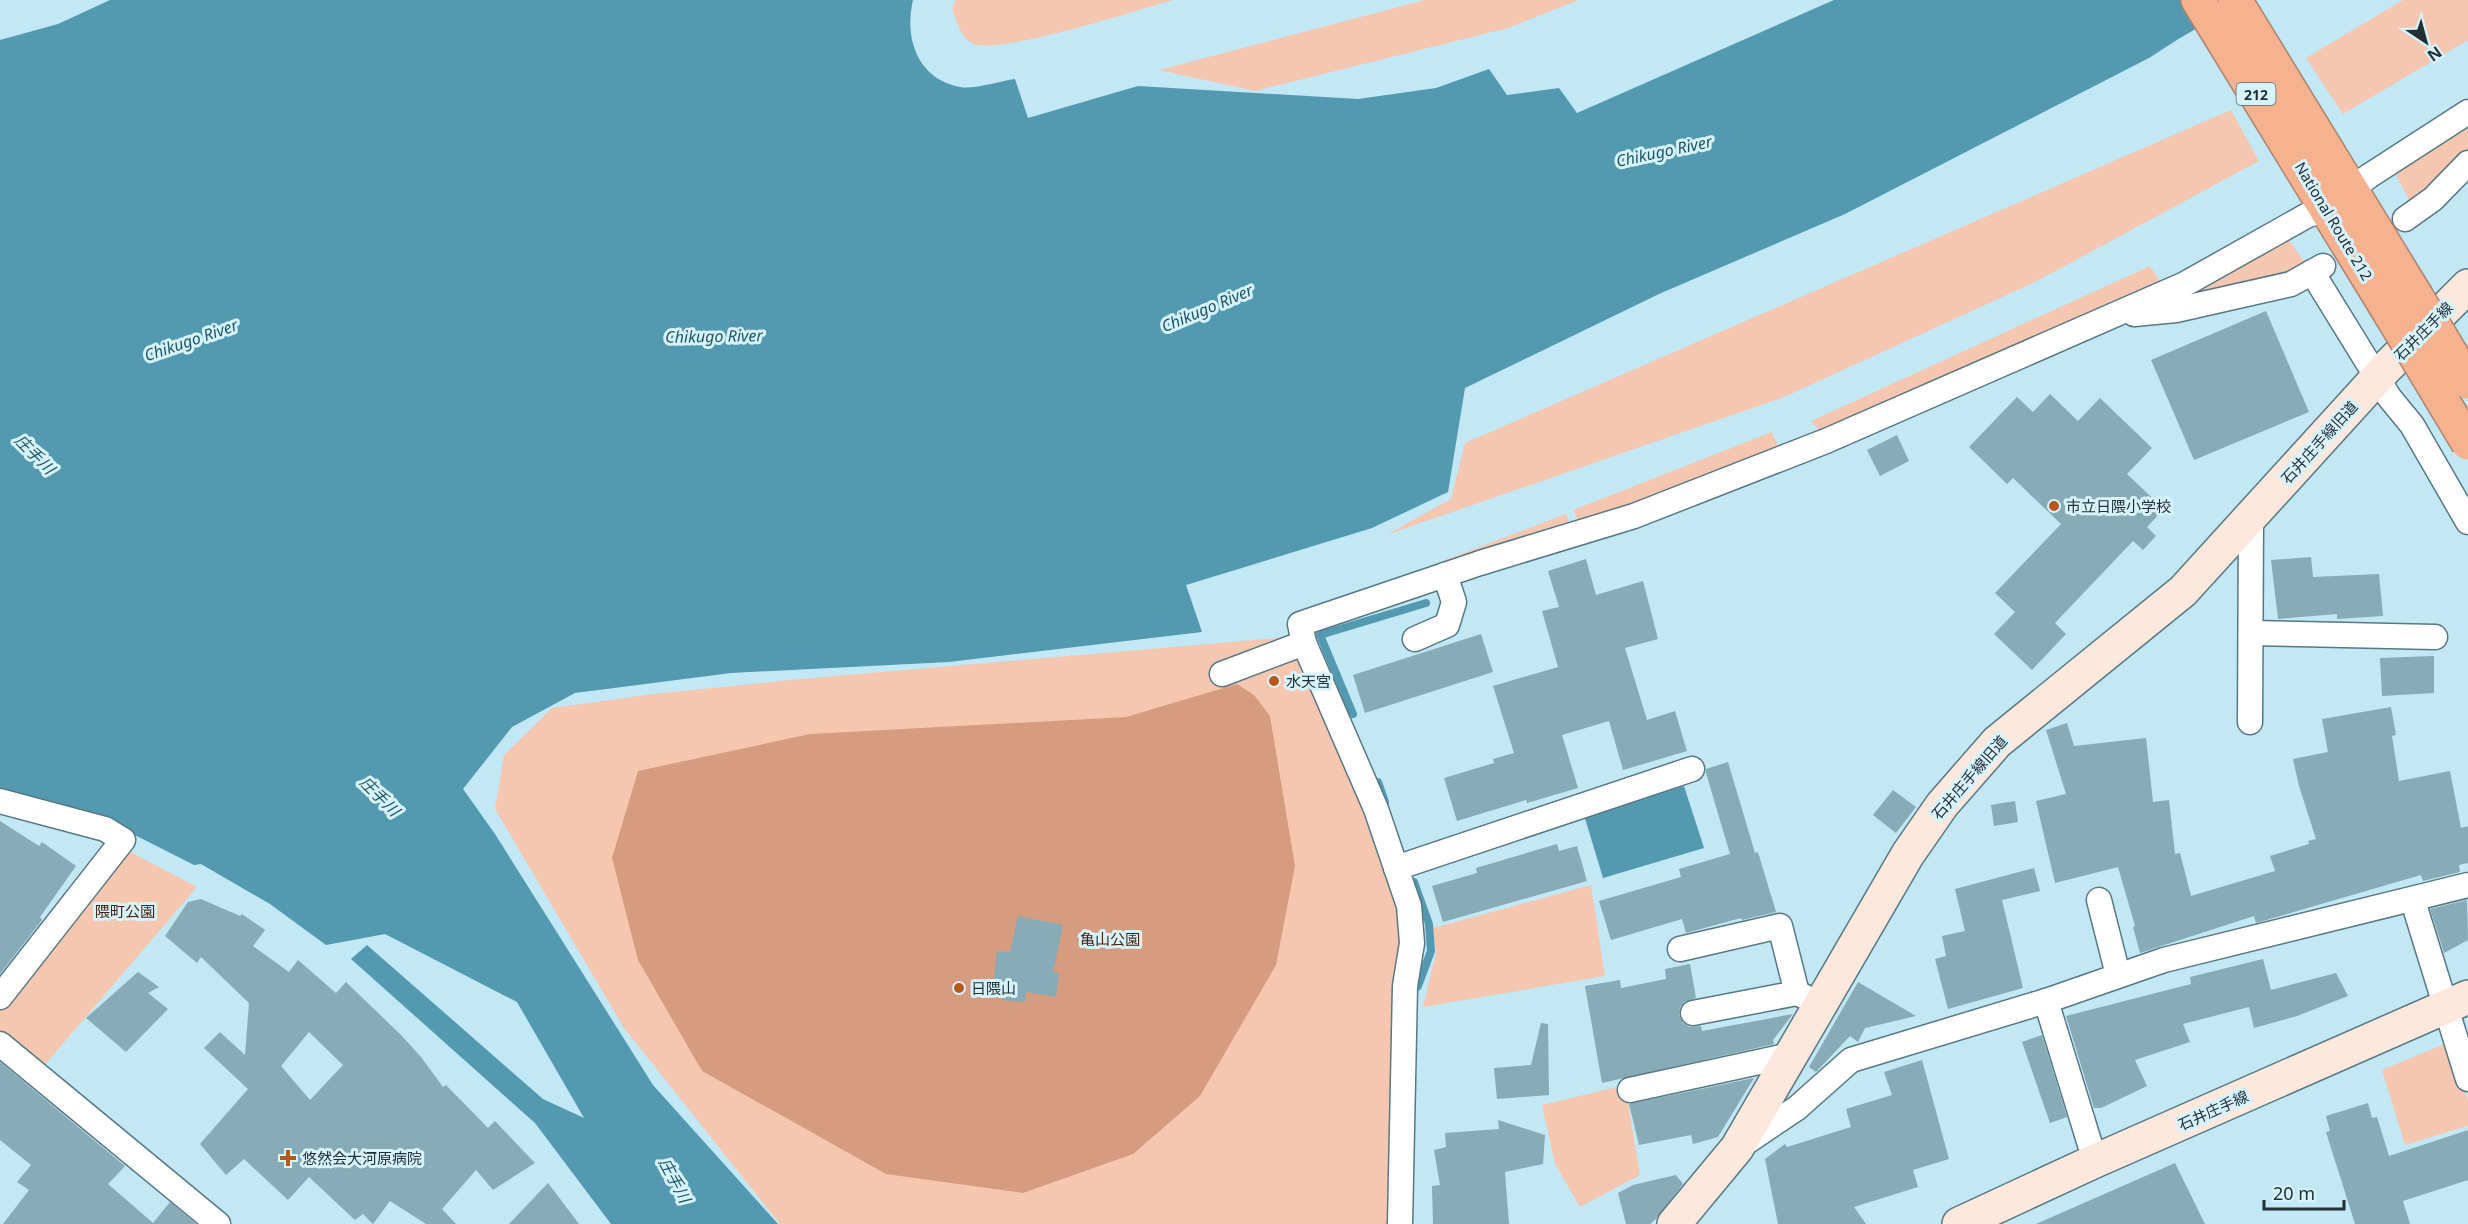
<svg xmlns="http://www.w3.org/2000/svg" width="2468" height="1224" font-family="'Noto Sans','Noto Sans JP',sans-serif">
	<rect width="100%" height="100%" fill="#c2e7f5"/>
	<g fill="#f6c7b0">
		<path d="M956 0H1173C1141 9 994 57 972 43 959 35 957 21 952 8Z"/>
		<polygon points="1425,0 1579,0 1508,28 1255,91 1159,70"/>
		<polygon points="2403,0 2468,0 2468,40 2343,114 2306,58"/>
		<polygon points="2231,110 2259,161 2037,281 1784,397 1386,535 1451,499 1465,443"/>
		<polygon points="2468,124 2468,152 2411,204 2394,171"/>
		<polygon points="2286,236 2306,264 2289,276 2169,298"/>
		<polygon points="2150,266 2161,283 1823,435 1811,421"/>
		<polygon points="1772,432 1780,450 1581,525 1573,510"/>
		<polygon points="1566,514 1571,528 1399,586 1396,579"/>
		<polygon points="1302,636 1403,910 1398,1224 780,1224 624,1028 495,809 504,755 552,708 653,694 800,679"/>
		<polygon points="125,849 197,887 37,1074 0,1045 0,999"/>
		<polygon points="1591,885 1605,976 1423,1007 1436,953 1433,928"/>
		<polygon points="2447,1043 2468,1101 2468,1126 2405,1145 2382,1070"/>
		<polygon points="1625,1085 1640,1175 1580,1207 1555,1164 1542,1105"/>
	</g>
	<polygon fill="#d59c7f" points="1237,684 1254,695 1270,716 1295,866 1276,965 1200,1096 1133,1154 1023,1193 886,1174 702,1071 638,960 612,858 638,771 810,734 1126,717"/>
	<g fill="#539ab1">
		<path d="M110 0H913C904 38 917 79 960 87 972 90 1001 81 1015 79L1028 118 1138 86 1358 99 1436 88 1489 69 1507 95 1559 88 1577 113 1834 0H2246L2180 38 2149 58 1845 214 1659 294 1465 388 1448 492 1372 528 1186 585 1202 632 949 662 731 673 575 693 512 727 463 789 495 834 653 1085 778 1224H611L535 1123 351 959 367 945 543 1099 584 1118 517 1002 385 934 326 945 270 904 201 864 194 865 117 826 0 793V40L58 24Z"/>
		<polygon points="1684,786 1704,848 1603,878 1584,815"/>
	</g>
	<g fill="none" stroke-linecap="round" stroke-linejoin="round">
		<g stroke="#539ab1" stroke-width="8">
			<polyline points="1353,714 1320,635 1426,603"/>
			<polyline points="1378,782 1385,802"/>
			<polyline points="1414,882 1429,924 1431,951 1418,986"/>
		</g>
	</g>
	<g fill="#87abb7" fill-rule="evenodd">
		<polygon points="2266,311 2309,412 2194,460 2151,360"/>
		<polygon points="2050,394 2078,421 2100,398 2152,448 2127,474 2164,509 2147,527 2156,536 2143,550 2133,541 2055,623 2066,634 2032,670 1994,634 2015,612 1995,593 2061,524 2013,478 2007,484 1969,447 2017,397 2033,412"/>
		<polygon points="1897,435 1909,461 1880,476 1867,450"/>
		<polygon points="2311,557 2313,577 2379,574 2383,616 2337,619 2337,614 2278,619 2271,560"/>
		<polygon points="1586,559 1596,595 1643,581 1658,639 1625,648 1647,720 1675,711 1687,751 1623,770 1609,721 1562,735 1578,788 1527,803 1526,800 1457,821 1444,778 1494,763 1493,759 1514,753 1493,686 1558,667 1542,611 1559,607 1548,571"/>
		<polygon points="1481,634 1493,672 1365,713 1353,675"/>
		<polygon points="2434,656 2434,693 2382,696 2380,658"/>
		<polygon points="2391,707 2396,735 2392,736 2399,781 2450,771 2461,828 2468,826 2468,863 2459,865 2460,872 2423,881 2421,875 2256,923 2254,916 2140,953 2133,927 2135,926 2118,867 2055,883 2036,801 2066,794 2046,730 2067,723 2074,746 2146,738 2153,802 2169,800 2175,854 2180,853 2191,896 2275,871 2270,856 2309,844 2308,841 2316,839 2299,786 2293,759 2328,752 2322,719"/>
		<polygon points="1728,762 1755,853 1758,852 1776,912 1742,920 1741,918 1686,933 1682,919 1611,940 1599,901 1681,877 1679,869 1730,854 1706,773 1706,769"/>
		<polygon points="1893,790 1916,807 1896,833 1873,815"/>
		<polygon points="2015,801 2018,822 1994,826 1991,805"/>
		<polygon points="0,821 39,846 42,842 76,866 40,917 42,920 0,974"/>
		<polygon points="1557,844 1559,851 1577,846 1587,881 1443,922 1432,886 1477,873 1476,868"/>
		<polygon points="2034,868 2040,891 2002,900 2023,988 1948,1009 1935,959 1946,956 1942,936 1965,931 1955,889"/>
		<path d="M201 899 240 916 242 914 265 930 253 946 289 972 298 960 336 993 346 982 401 1035 421 1057 443 1087 446 1085 488 1128 495 1121 535 1163 493 1190 476 1170 442 1209 456 1224H426L390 1201 373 1224 363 1214 355 1220 309 1177 288 1200 244 1159 226 1175 200 1144 248 1089 204 1048 220 1032 245 1055 249 1003 201 957 197 963 165 936 188 902ZM309 1032 343 1065 310 1100 281 1066Z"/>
		<polygon points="2467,900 2468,940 2444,953 2430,909"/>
		<polygon points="1018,916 1063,925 1053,972 1059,973 1056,997 1026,992 1025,1002 1002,1000 1003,990 993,988 997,951 1010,952"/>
		<polygon points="2263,959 2271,990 2336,973 2348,996 2297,1016 2254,1028 2249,1007 2183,1024 2190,1042 2135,1060 2147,1086 2101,1108 2094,1108 2066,1016 2191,984 2190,977"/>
		<polygon points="1690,964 1696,998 1684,1002 1680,1008 1679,1015 1683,1023 1689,1027 1701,1026 1702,1031 1793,1014 1773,1040 1774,1044 1602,1083 1585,986 1620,980 1621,988 1666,979 1665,969"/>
		<polygon points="138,972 159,987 148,993 168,1009 126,1052 86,1018"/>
		<polygon points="1858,982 1916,1016 1865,1028 1858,1042 1850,1036 1816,1072 1809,1067"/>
		<polygon points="1541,1023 1548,1024 1549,1095 1497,1099 1494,1068 1531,1065"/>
		<polygon points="2042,1035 2067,1117 2050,1123 2022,1042"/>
		<polygon points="1922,1060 1949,1159 1913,1170 1918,1187 1854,1207 1866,1224 1778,1224 1765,1159 1785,1144 1787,1147 1851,1127 1846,1109 1892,1095 1884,1072"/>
		<polygon points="0,1062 125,1166 108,1184 153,1223 170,1202 196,1224 3,1224 29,1190 17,1182 31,1165 0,1140"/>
		<polygon points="1754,1078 1718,1137 1693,1144 1691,1135 1639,1145 1629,1104"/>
		<polygon points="2368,1103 2372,1118 2377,1117 2389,1156 2468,1130 2468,1180 2403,1201 2410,1224 2355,1224 2326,1132 2330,1131 2326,1116"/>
		<polygon points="1498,1120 1545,1135 1543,1164 1505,1172 1509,1224 1433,1224 1432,1186 1440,1185 1434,1150 1446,1147 1445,1133 1499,1129"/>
		<polygon points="2175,1163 2205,1224 2036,1224"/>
		<polygon points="1676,1175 1683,1184 1656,1219 1650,1224 1626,1224 1618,1193 1633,1185"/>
		<polygon points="548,1183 579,1224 509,1224"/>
	</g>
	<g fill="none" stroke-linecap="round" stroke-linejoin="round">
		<defs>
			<g id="street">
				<polyline points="2405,219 2433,199 2468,163"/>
				<polyline points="2312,272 2389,397 2412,425 2468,522"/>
				<polyline points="2134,314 2176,310 2291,284 2323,266"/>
				<polyline points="2251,633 2435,637"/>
				<polyline points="1415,639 1447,625 1454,602 1445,575"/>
				<polyline points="1222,674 1304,643"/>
				<polyline points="2250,722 2251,518"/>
				<polyline points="0,801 105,829 123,840 0,997"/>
				<polyline points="1396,868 1692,769"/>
				<polyline points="2099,900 2118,975"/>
				<polyline points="2413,901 2468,1079"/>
				<polyline points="1680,949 1780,926 1797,993 1820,1004"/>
				<polyline points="2046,1001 2095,1161"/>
				<polyline points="1693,1013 1797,993"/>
				<polyline points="0,1044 218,1224"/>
				<polyline points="1630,1090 1791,1055"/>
				<polyline points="1742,1145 1797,1108 1851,1060 2046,1001 2164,960 2468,885"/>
				<polyline points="1400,1224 1405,986 1412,943 1409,906 1376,809 1304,643 1300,624 1480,563 1634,516 1826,441 2185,284 2306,216 2326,208 2369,176 2468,112"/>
			</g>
			<g id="secondary">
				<polyline points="1674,1224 1737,1148 1908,854 1942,805 1997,742 2183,591 2387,367 2468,286"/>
				<polyline points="1959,1224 2095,1161 2468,997"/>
			</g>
			<g id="highway">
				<polyline points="2198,0 2391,315"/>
				<polyline points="2235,0 2415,294"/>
			</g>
		</defs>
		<use href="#street" stroke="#577884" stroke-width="27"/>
		<use href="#secondary" stroke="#577884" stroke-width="36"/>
		<use href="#highway" stroke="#ac8470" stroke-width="36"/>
		<use href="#street" stroke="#fff" stroke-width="24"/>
		<use href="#secondary" stroke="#fce8dd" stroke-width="33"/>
		<use href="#highway" stroke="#f6b28f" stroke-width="33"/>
		<defs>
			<g id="highway-bridge">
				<polyline points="2415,294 2468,382"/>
				<polyline points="2391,315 2468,443"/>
			</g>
		</defs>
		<use href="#highway-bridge" stroke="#ac8470" stroke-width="36" stroke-linecap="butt"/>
		<use href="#highway-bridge" stroke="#f6b28f" stroke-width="33"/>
	</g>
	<g fill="#b95819" stroke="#d6f3fe" stroke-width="2">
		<circle cx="2054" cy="506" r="6"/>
		<circle cx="1274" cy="681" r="6"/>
		<circle cx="959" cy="988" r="6"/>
		<path d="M285 1149h6v6h6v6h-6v6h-6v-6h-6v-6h6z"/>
	</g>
	<g text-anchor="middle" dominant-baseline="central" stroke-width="6" stroke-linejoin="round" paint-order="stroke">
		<rect fill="#d6f3fe" stroke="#586a71" stroke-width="1.5" x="2236.5" y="83" width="39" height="22" rx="4.5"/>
		<g font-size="14" font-weight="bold" fill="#223035">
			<text x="2256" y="94">212</text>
		</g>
		<g font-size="15" fill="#223035" stroke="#d6f3fe">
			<text transform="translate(2334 221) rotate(59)">National Route 212</text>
			<text transform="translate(2423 331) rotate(-45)">石井庄手線</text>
			<text transform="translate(2319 442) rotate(-48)">石井庄手線旧道</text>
			<text transform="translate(1969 777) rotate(-49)">石井庄手線旧道</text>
			<text transform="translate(2213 1110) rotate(-24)">石井庄手線</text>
		</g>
		<g font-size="15" fill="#223035" stroke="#d6f3fe" text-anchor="start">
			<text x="2066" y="506">市立日隈小学校</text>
			<text x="1286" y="681">水天宮</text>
			<text x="971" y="988">日隈山</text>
			<text x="302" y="1158">悠然会大河原病院</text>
		</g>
		<g font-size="15" fill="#46210b" stroke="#d6f3fe">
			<text x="125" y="911">隈町公園</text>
			<text x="1110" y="939">亀山公園</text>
		</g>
		<g font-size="16" font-style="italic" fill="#1a5566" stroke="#d6f3fe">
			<text transform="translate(1664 151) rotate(-12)">Chikugo River</text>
			<text transform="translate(1207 308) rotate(-23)">Chikugo River</text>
			<text transform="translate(714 336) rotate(-1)">Chikugo River</text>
			<text transform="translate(191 340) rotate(-19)">Chikugo River</text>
			<text transform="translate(35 454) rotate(45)">庄手川</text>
			<text transform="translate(380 796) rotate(45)">庄手川</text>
			<text transform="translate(675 1180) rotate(62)">庄手川</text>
		</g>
	</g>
	<g transform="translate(2426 42) rotate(144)" stroke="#d6f3fe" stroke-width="4.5" paint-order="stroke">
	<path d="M0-4.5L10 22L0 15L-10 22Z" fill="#223035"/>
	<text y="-9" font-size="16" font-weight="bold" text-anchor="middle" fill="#223035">N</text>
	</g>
	<path d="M2264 1200v9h80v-9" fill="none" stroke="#223035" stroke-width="3"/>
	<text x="2273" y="1200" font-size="18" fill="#223035" stroke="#d6f3fe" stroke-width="4.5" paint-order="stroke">20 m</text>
</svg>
